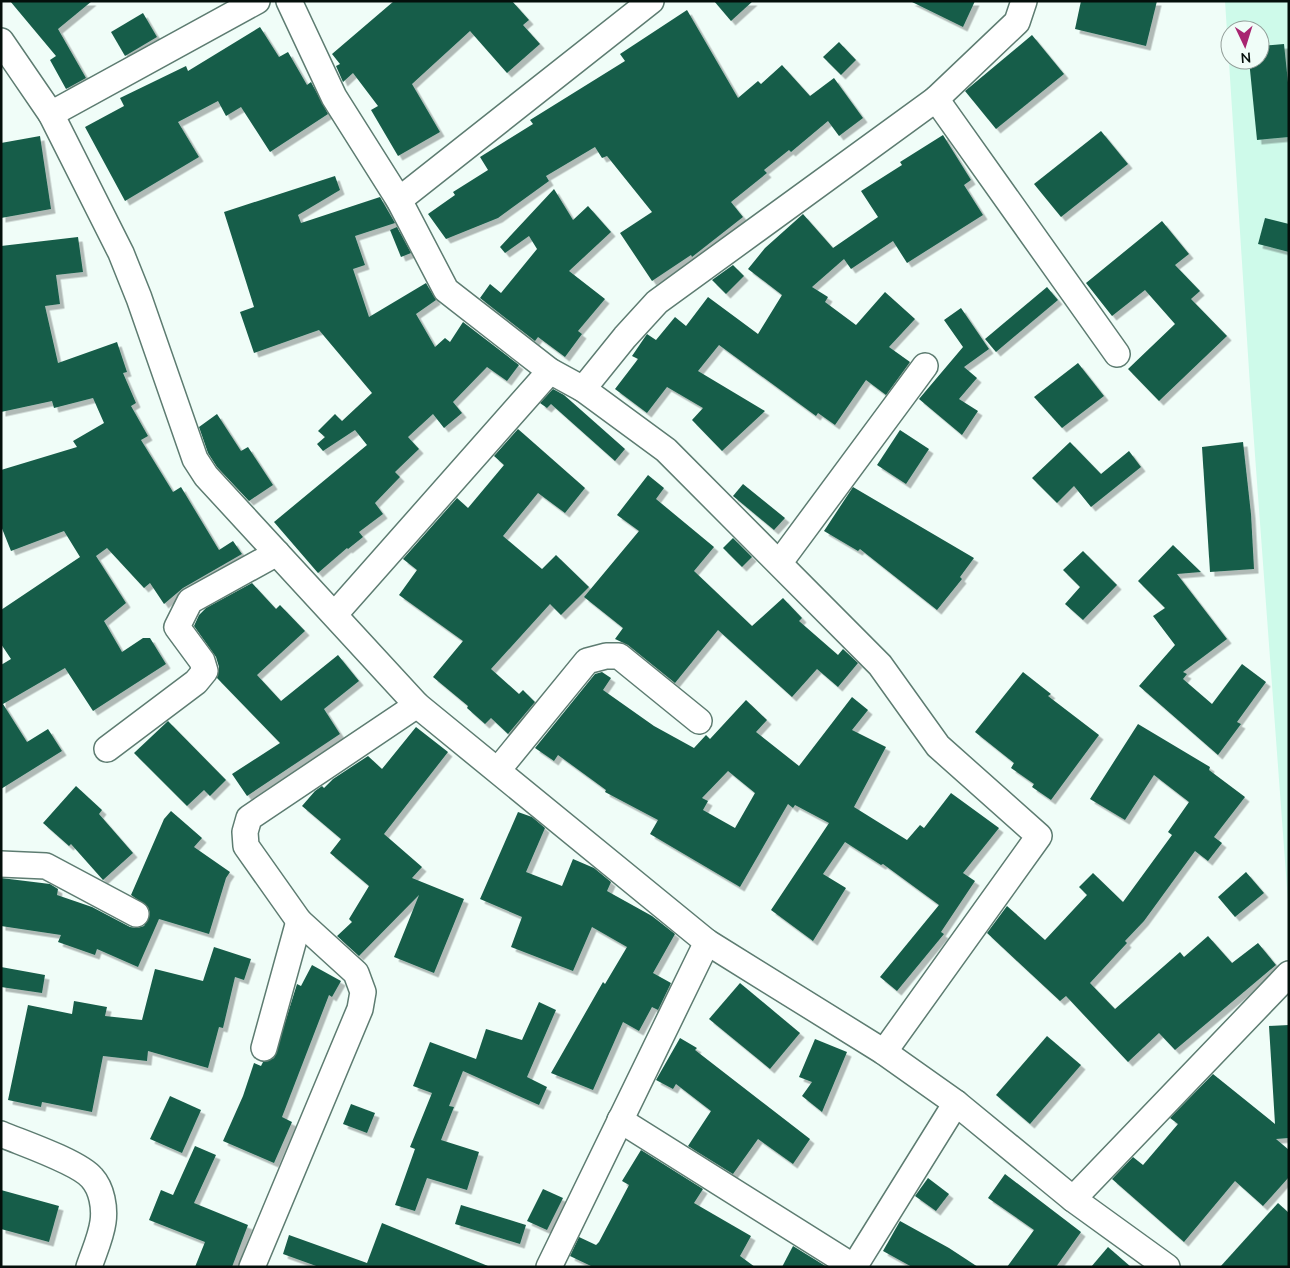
<svg xmlns="http://www.w3.org/2000/svg" width="1290" height="1268" font-family="'Nunito Sans',sans-serif">
	<defs>
		<filter id="shadow"><feDropShadow dx="4.5" dy="4.5" stdDeviation="0" flood-color="#0004"/></filter>
	</defs>
	<rect width="100%" height="100%" fill="#f0fdf8"/>
	<path fill="#cefaea" fill-rule="evenodd" d="M1225 1H1289V915L1251 401ZM1230 30H1260V60H1230Z"/>
	<g fill="#185d49" fill-rule="evenodd" filter="url(#shadow)">
		<polygon points="10,1 92,1 58,29 86,78 66,89 50,60 56,56"/>
		<polygon points="394,1 512,1 529,20 523,25 540,44 507,73 470,31 412,84 440,132 398,156 371,110 378,106 353,73 343,82 336,66 340,64 332,54"/>
		<polygon points="714,1 753,1 731,21"/>
		<polygon points="910,1 975,1 963,27"/>
		<polygon points="1081,1 1157,1 1146,46 1075,29"/>
		<polygon points="687,10 738,98 758,81 761,84 782,65 810,96 834,78 863,118 839,136 828,121 791,152 789,150 764,170 767,173 731,202 743,217 692,257 691,255 652,281 620,233 652,212 607,156 602,158 595,147 546,176 549,181 498,218 446,239 428,214 455,195 453,192 488,170 480,157 533,124 530,120 625,61 620,54"/>
		<polygon points="143,13 157,37 125,56 111,32"/>
		<polygon points="260,27 279,57 288,52 307,85 311,82 328,114 270,152 241,107 226,116 218,101 178,122 199,157 125,201 85,127 124,106 120,98 186,66 188,71"/>
		<polygon points="1032,35 1064,74 996,129 965,91"/>
		<polygon points="839,42 856,60 841,75 823,57"/>
		<polygon points="1284,44 1289,92 1289,137 1257,140 1249,60 1260,60 1260,46"/>
		<polygon points="1101,131 1128,164 1061,217 1034,184"/>
		<polygon points="943,135 971,180 964,185 983,215 907,263 893,241 851,269 844,259 812,287 828,297 825,302 856,325 885,292 915,319 889,347 910,362 886,395 866,380 835,425 818,413 816,416 719,345 698,371 765,411 722,451 692,420 703,408 667,387 647,413 615,389 638,359 632,356 647,334 656,340 675,317 686,326 708,297 758,334 782,295 748,269 765,248 803,214 833,248 878,217 861,191 902,165 900,162"/>
		<polygon points="40,136 51,209 1,218 1,143"/>
		<polygon points="335,176 340,190 298,215 301,223 380,197 395,223 355,236 365,265 353,269 369,317 426,283 436,300 416,314 435,347 445,338 450,342 463,322 519,365 507,381 487,367 453,402 462,413 444,428 433,414 408,437 419,449 395,472 400,477 375,503 383,514 359,532 363,537 348,549 347,548 318,573 274,522 367,445 355,430 323,451 317,444 325,437 318,431 335,414 342,421 372,393 319,330 254,353 240,312 254,307 224,212"/>
		<polygon points="554,189 573,220 588,206 611,232 569,271 605,299 578,331 582,334 565,357 538,337 535,341 480,298 490,284 501,293 537,249 529,236 505,253 500,247"/>
		<polygon points="1265,218 1289,224 1289,252 1258,244"/>
		<polygon points="1162,221 1189,254 1175,265 1200,291 1191,299 1227,336 1159,401 1128,369 1175,324 1145,290 1112,316 1086,283"/>
		<polygon points="397,227 411,253 401,257 390,230"/>
		<polygon points="78,237 83,272 56,275 60,304 45,306 58,363 117,342 127,372 123,373 136,403 131,406 148,436 141,440 173,492 181,487 219,550 233,541 242,554 183,588 164,604 150,583 144,588 107,548 96,556 126,603 104,621 122,652 143,638 150,638 166,664 93,711 65,668 3,704 27,742 48,729 62,751 1,789 1,665 11,659 1,644 1,610 80,557 64,531 11,551 1,526 1,470 77,447 73,441 104,423 93,398 54,408 52,401 1,412 1,246"/>
		<polygon points="733,265 744,276 726,294 712,280"/>
		<polygon points="1047,287 1058,300 996,352 985,339"/>
		<polygon points="961,308 989,349 964,367 977,378 959,399 978,411 962,435 919,399 963,347 944,320"/>
		<polygon points="1078,363 1104,396 1062,428 1034,397"/>
		<polygon points="553,389 564,395 625,449 615,461 551,404 547,408 540,403"/>
		<polygon points="217,414 241,451 248,447 273,485 249,501 217,467 208,453 199,427"/>
		<polygon points="518,429 585,488 565,513 538,493 503,536 542,569 556,555 589,587 561,615 550,604 491,669 519,694 523,690 535,702 508,734 491,718 485,724 467,708 468,706 433,677 463,641 399,595 417,570 403,559 457,498 468,508 504,465 494,456"/>
		<polygon points="900,430 929,449 906,484 877,465"/>
		<polygon points="1070,442 1101,474 1129,451 1141,467 1091,507 1074,486 1057,503 1032,478"/>
		<polygon points="1243,442 1251,514 1254,569 1210,572 1202,447"/>
		<polygon points="648,475 664,488 656,499 714,547 694,571 752,626 783,598 802,618 799,621 838,655 843,649 858,663 838,687 817,669 792,697 718,630 675,683 628,645 615,639 623,628 584,597 639,531 617,515"/>
		<polygon points="743,484 785,518 774,530 733,496"/>
		<polygon points="853,487 974,558 960,577 962,579 937,610 860,549 858,551 824,531"/>
		<polygon points="733,538 752,557 742,567 723,548"/>
		<polygon points="1173,545 1201,572 1177,574 1227,639 1183,672 1187,674 1183,679 1212,704 1242,664 1266,682 1237,722 1241,724 1218,755 1139,686 1175,645 1153,616 1165,608 1138,581"/>
		<polygon points="1083,551 1117,585 1083,620 1065,604 1080,587 1063,570"/>
		<polygon points="252,583 276,609 280,605 305,631 257,675 281,701 338,655 359,681 324,709 340,734 247,796 232,774 280,743 217,678 219,667 216,657 194,626 199,615 206,608"/>
		<path d="M602 672 611 678 603 690 654 726 694 748 706 735 710 739 746 700 767 720 756 732 799 766 852 697 868 710 852 730 886 747 854 807 907 840 920 825 924 828 951 793 999 828 963 873 975 881 941 932 944 934 897 991 880 977 939 905 883 864 881 865 845 842 823 874 846 888 813 941 771 910 829 823 795 805 793 808 788 804 740 887 650 834 658 820 605 792 606 790 558 755 554 761 535 748 595 674ZM728 771 755 793 735 828 703 810 708 801 702 798Z"/>
		<polygon points="1023,672 1051,694 1048,696 1099,735 1051,800 1032,787 1034,784 1011,768 1014,763 975,732"/>
		<polygon points="168,721 226,780 210,796 204,790 187,806 134,753"/>
		<polygon points="1138,724 1210,767 1209,770 1245,797 1214,837 1222,843 1208,861 1195,851 1144,921 1125,941 1127,943 1090,983 1115,1009 1180,952 1184,957 1208,936 1232,963 1258,943 1276,965 1175,1050 1159,1033 1128,1062 1066,996 1060,1001 987,933 1007,906 1045,940 1087,895 1079,887 1093,873 1123,902 1172,835 1168,832 1189,802 1154,775 1125,820 1090,799"/>
		<polygon points="416,727 448,752 384,834 422,867 412,878 464,899 434,973 394,957 419,895 359,956 337,936 352,922 349,919 369,886 330,853 341,839 302,806 315,791 322,786 324,788 333,779 368,756 382,769"/>
		<polygon points="76,786 102,810 99,814 133,853 103,880 71,844 69,846 43,823"/>
		<polygon points="171,811 202,838 194,847 230,872 226,878 209,934 159,919 138,967 97,949 95,955 58,942 61,935 1,926 1,878 50,884 58,889 57,895 92,907 130,927 137,928 144,926 150,914 148,907 131,895 164,819"/>
		<polygon points="518,812 532,817 545,828 526,872 562,886 573,859 594,868 611,882 607,891 652,916 675,934 653,973 671,983 658,1010 652,1007 639,1031 623,1022 593,1090 551,1073 603,982 605,984 627,947 592,927 573,971 511,947 522,917 480,899"/>
		<polygon points="1246,872 1264,893 1235,917 1218,897"/>
		<polygon points="214,947 251,959 244,980 235,977 223,1028 219,1027 208,1068 148,1051 147,1061 103,1056 92,1112 42,1102 41,1107 8,1100 28,1005 72,1014 74,1001 107,1007 105,1016 142,1020 155,969 203,981"/>
		<polygon points="312,965 341,981 332,997 329,995 282,1117 292,1122 274,1163 223,1141 243,1096 254,1063 261,1066 263,1062 274,1058 297,984 301,986"/>
		<polygon points="1,967 45,975 42,993 1,987"/>
		<polygon points="740,983 800,1033 770,1069 709,1019"/>
		<polygon points="539,1002 556,1010 527,1077 547,1087 539,1105 463,1071 449,1106 454,1107 441,1140 479,1152 467,1190 427,1178 415,1211 395,1205 415,1149 410,1147 432,1093 413,1086 430,1042 476,1059 486,1029 522,1040"/>
		<polygon points="1289,1025 1289,1138 1276,1139 1289,1150 1289,1177 1263,1206 1235,1181 1184,1242 1112,1179 1133,1157 1143,1165 1178,1124 1170,1118 1213,1074 1275,1124 1269,1026"/>
		<polygon points="1047,1036 1081,1065 1030,1124 996,1095"/>
		<polygon points="680,1038 697,1048 695,1050 810,1139 793,1164 758,1139 733,1174 688,1146 711,1111 676,1084 673,1089 656,1080"/>
		<polygon points="815,1039 847,1052 822,1112 802,1096 812,1082 799,1077"/>
		<polygon points="170,1096 201,1110 182,1153 150,1139"/>
		<polygon points="351,1104 375,1113 367,1133 343,1124"/>
		<polygon points="195,1146 216,1155 194,1203 248,1225 232,1267 195,1267 205,1242 149,1220 161,1190 173,1195"/>
		<polygon points="641,1150 703,1189 694,1203 751,1236 740,1256 755,1267 593,1267 570,1256 579,1237 596,1245 599,1242 629,1185 622,1181"/>
		<polygon points="1005,1174 1081,1232 1056,1267 1007,1267 1034,1230 988,1198"/>
		<polygon points="928,1178 949,1194 936,1211 915,1196"/>
		<polygon points="543,1189 563,1198 547,1230 527,1221"/>
		<polygon points="1,1190 59,1206 49,1242 1,1229"/>
		<polygon points="1278,1203 1289,1213 1289,1267 1220,1267"/>
		<polygon points="461,1205 526,1225 520,1244 455,1224"/>
		<polygon points="900,1221 949,1248 978,1267 912,1267 883,1251"/>
		<polygon points="382,1223 488,1266 488,1267 319,1267 283,1254 289,1235 367,1263"/>
		<polygon points="793,1246 827,1267 782,1267"/>
		<polygon points="1108,1247 1131,1267 1091,1267"/>
	</g>
	<g fill="none" stroke-linecap="round" stroke-linejoin="round">
		<defs>
			<g id="minor">
				<polyline points="289,1 334,97 399,200 446,290 550,371 583,389 666,450 880,665 938,746 1039,836 884,1052"/>
				<polyline points="1,41 51,114 121,253 139,298 195,459 206,476 417,705 707,942 884,1052 956,1103 1073,1199 1167,1267"/>
				<polyline points="936,99 1117,354"/>
				<polyline points="51,114 257,1"/>
				<polyline points="399,200 651,1"/>
				<polyline points="583,389 625,337 657,302 936,99 1017,22 1024,1"/>
				<polyline points="780,562 925,366"/>
				<polyline points="335,614 550,371"/>
				<polyline points="107,749 196,682 205,671 202,661 177,627 190,601 277,553"/>
				<polyline points="498,770 587,661 606,656 619,656 699,721"/>
				<polyline points="1,864 46,866 136,914"/>
				<polyline points="264,1048 299,921"/>
				<polyline points="620,1120 854,1267"/>
				<path d="M1 1134C22 1143 79 1162 92 1178 102 1189 105 1208 103 1222 101 1237 94 1252 89 1267"/>
				<polyline points="1073,1199 1289,974"/>
				<polyline points="252,1267 360,1009 363,992 356,973 299,921 246,846 245,832 249,818 417,705"/>
				<polyline points="549,1267 707,942"/>
				<polyline points="854,1267 956,1103"/>
			</g>
		</defs>
		<use href="#minor" stroke="#5d7c71" stroke-width="28"/>
		<use href="#minor" stroke="#fff" stroke-width="25"/>
	</g>
	<rect width="1290" height="1268" fill="none" stroke="#040f0b" stroke-width="5"/>
	<g transform="translate(1245 45) rotate(176)"><circle r="24" fill="#f0fdf8" stroke="#929e99"/>
	<path d="M0-4L9 19L0 12L-9 19Z" fill="#a82571"/>
	<text y="-8" font-size="14" font-weight="bold" text-anchor="middle" fill="#040f0b">N</text>
	</g>
</svg>
